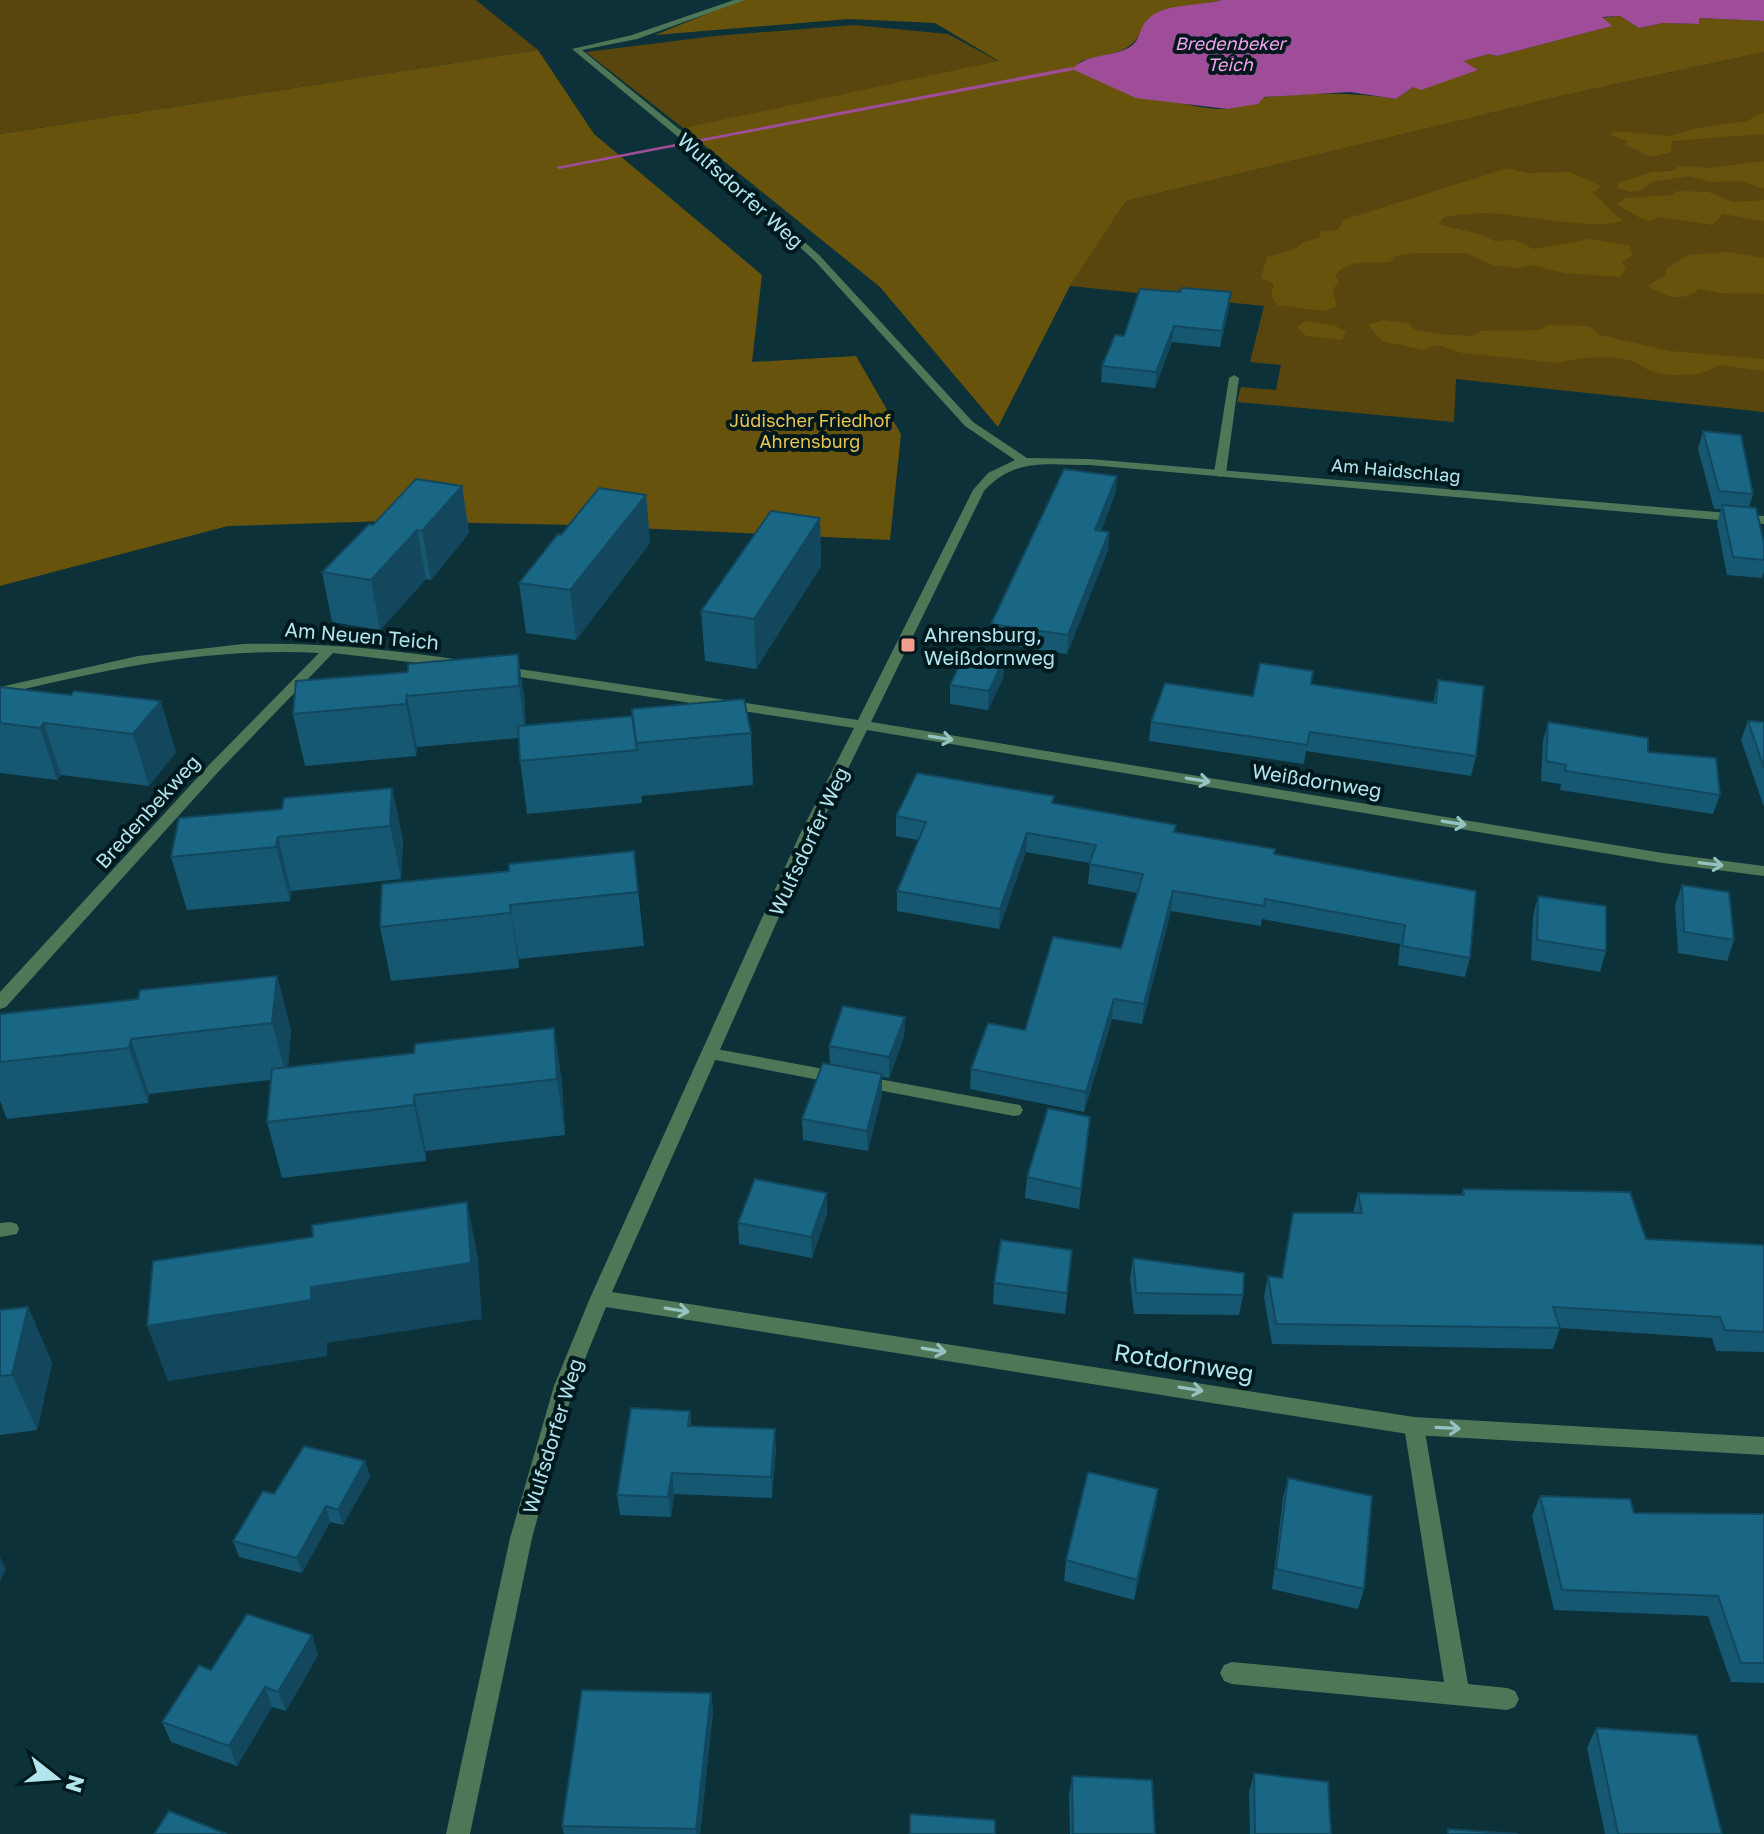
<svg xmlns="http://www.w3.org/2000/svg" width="1764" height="1834" font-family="'Golos Text',sans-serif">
	<rect width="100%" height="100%" fill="#0c3138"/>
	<g fill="#58460e">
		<polygon points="0,0 476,0 538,50 0,134"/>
		<polygon points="854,25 948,34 1000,62 683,128 586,52 715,36"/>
		<polygon points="1764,52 1764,412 1456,379 1454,422 1237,402 1241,387 1276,390 1281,365 1250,362 1264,306 1070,286 1126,201 1565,95"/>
	</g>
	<g fill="#68530d">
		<path d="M741 0H1221L1147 20C1133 57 1113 51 1079 62 1124 80 1176 110 1226 109 1240 108 1253 98 1267 97 1311 93 1351 92 1396 99L1413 87 1477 70 1461 61 1489 54 1497 56 1611 26 1600 18 1620 16 1639 28 1663 23 1699 24 1698 18 1764 21V52L1565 95 1126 201 1070 286 998 427 880 287 683 128 999 61 935 23 849 19 655 35Z"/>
		<polygon points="538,50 594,134 762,275 752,362 856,356 901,434 890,540 572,525 388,521 228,526 0,586 0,134"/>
		<path d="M1764 112V134L1672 141 1671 152C1641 161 1651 154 1625 145L1628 141 1610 135 1613 131 1670 136 1693 129 1747 121Z"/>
		<polygon points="1764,161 1764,189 1741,181 1712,182 1688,176 1652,182 1642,190 1630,192 1617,188 1618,183 1652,172 1673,171 1679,166 1710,168"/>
		<path d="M1508 168 1526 173 1570 172 1601 186 1593 193C1605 202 1610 212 1623 220 1604 232 1515 214 1488 213 1474 213 1458 215 1444 217L1438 224 1482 235 1494 241 1515 240 1533 249 1590 239 1629 245 1633 255 1622 262 1626 269 1620 277 1565 273 1531 265 1516 268 1493 265 1466 253H1412L1396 256 1390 262C1369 264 1351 258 1335 275L1339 282 1333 289 1337 307 1323 311 1277 305 1271 295 1274 284 1261 278 1267 257 1295 249 1304 242 1319 238 1321 231 1338 230 1343 220Z"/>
		<polygon points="1677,191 1709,192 1733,202 1764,200 1764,221 1723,214 1712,225 1660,217 1650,221 1640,218 1616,204 1626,198 1672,195"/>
		<path d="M1729 252 1764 258V294L1719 293 1699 289C1682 303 1665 297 1648 286L1666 275V269L1688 255Z"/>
		<path d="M1383 320 1408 323 1415 330 1438 334 1472 336 1481 331 1541 330 1548 325 1589 326 1599 335 1670 351 1764 359V371L1719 365C1702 377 1672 377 1651 371 1643 368 1637 361 1628 360 1607 355 1579 357 1559 363L1462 353 1437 345 1424 350 1382 341 1368 325Z"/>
		<polygon points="1306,321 1336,326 1346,332 1342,340 1306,336 1297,327"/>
	</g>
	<path fill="#9f4d98" d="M1221 0H1764V21L1699 18V24L1663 23 1639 28 1620 16 1602 17 1612 26 1497 56 1489 54 1463 61 1478 70 1421 90 1413 87 1396 99 1350 92 1264 97 1258 104 1227 109 1136 98 1072 69C1087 54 1108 57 1126 49 1142 42 1137 31 1147 20 1164 2 1199 7 1221 0Z"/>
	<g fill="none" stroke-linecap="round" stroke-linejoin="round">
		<polygon fill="#9f4d98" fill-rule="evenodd" points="1072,67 1074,70 559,169 556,167"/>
		<g fill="#4e7657" fill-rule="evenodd">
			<polygon points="1234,375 1239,378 1226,473 1220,477 1214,473 1229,378"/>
			<polygon points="711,1048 840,1072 846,1074 849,1078 846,1082 840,1084 705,1058 702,1054 705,1050"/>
			<polygon points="863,1076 1014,1104 1020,1105 1023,1110 1020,1115 1014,1116 857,1086 854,1082 857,1078"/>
			<polygon points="10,1222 17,1224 19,1229 17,1234 0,1237 0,1223"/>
			<polygon points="1414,1417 1421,1420 1424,1426 1468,1684 1507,1688 1515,1691 1519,1699 1515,1707 1507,1710 1232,1684 1224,1681 1220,1673 1224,1665 1232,1662 1444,1682 1404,1426 1407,1420"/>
		</g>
		<g fill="#4e7657" fill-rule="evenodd">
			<path d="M734 0H745L637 39 582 50 689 137 820 256 973 422 1027 458 1090 459 1764 516V524L1090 465C1049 465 1014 457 984 491L871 722 1663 853 1764 866V876L1663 863 867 730 816 834 612 1292 1414 1417 1764 1437V1455L1414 1435 606 1307 574 1386 532 1538 470 1834H446L510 1538 554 1386 590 1298 800 834 854 728 500 674 493 670 500 666 858 720 973 490 988 473 1015 460 965 426 814 260 683 141 572 49 632 35Z"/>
			<path d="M243 644C316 642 389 649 461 660L468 664 461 668 333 653 219 771 6 1007 0 1009V992L209 765 319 653C210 647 106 669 0 695V687L138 656Z"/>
		</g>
	</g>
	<g fill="#165872">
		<polygon points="1180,292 1231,292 1229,308 1220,347 1172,342 1155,388 1101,382 1102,366 1124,336"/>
		<polygon points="1703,431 1753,494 1749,507 1764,543 1764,572 1762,578 1727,575 1717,523 1721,509 1714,509 1698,449"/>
		<polygon points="1117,476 1115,494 1101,531 1109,532 1108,550 1067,654 990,642 991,624"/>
		<polygon points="462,486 469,533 431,580 426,579 380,630 332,622 322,572 373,525"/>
		<polygon points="646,495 650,543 576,640 526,633 519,583 561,535"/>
		<polygon points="820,518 821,566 756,669 705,661 701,611"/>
		<polygon points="518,654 525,705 525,726 751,733 753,785 641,796 640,781 642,803 527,814 520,761 519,738 417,747 416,756 305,766 293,714"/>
		<polygon points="1004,659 1003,678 988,710 950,704 950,685"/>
		<polygon points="1438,680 1476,756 1471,776 1306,751 1304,764 1149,741 1151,722 1253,696 1311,684 1433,703"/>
		<polygon points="0,687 71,695 176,752 149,786 61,775 57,780 0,773"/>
		<polygon points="1748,721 1764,722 1764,807 1741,740"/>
		<polygon points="1548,722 1648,752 1720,795 1713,814 1560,790 1561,784 1541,781 1543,741"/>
		<polygon points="392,788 403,841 401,879 291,891 290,901 187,910 171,857 282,809"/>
		<polygon points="1054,803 1176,825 1175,832 1274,854 1470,958 1465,977 1398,965 1400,944 1262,919 1261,926 1171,911 1142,1024 1112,1019 1084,1112 970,1089 971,1069 1025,1030 1121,948 1138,893 1088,884 1090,863 1026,852 999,929 897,911 897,891 918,840 896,836 896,816"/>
		<polygon points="634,851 644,946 519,959 519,968 391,981 380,927 509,871"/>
		<polygon points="1682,885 1734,940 1727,961 1678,953 1675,905"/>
		<polygon points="1538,896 1606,951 1600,972 1531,960 1533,916"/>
		<polygon points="277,976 291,1030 288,1067 414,1053 554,1028 562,1083 565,1135 426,1151 426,1161 282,1178 267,1122 270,1080 149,1094 148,1103 7,1119 0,1101 0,1014 138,999"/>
		<polygon points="905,1017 904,1037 889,1078 882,1077 882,1094 868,1151 803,1140 802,1119 830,1064 829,1046"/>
		<polygon points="1090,1117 1079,1209 1025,1198 1027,1177"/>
		<polygon points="1463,1189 1646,1239 1764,1245 1764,1352 1716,1351 1712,1338 1560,1328 1553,1349 1272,1344 1264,1297 1268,1276 1281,1278 1353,1213 1358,1193 1461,1195"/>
		<polygon points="827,1214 812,1258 739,1244 738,1223"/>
		<polygon points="1072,1250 1065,1314 993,1304 994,1283"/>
		<polygon points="1133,1258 1243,1295 1239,1315 1134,1314 1130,1279"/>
		<polygon points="28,1307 52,1363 37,1430 0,1435 0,1310"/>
		<polygon points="690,1411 691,1426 776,1449 772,1498 674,1494 671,1517 620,1515 617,1495"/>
		<polygon points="365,1461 370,1477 343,1525 330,1522 302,1573 239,1557 233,1541 274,1494"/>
		<polygon points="1288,1478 1364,1589 1358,1609 1272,1589 1283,1498"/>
		<polygon points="1158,1489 1155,1509 1134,1600 1064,1581 1066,1560"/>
		<polygon points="1540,1496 1634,1513 1764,1514 1764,1683 1731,1682 1708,1616 1554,1610 1532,1516"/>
		<polygon points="318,1655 286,1711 272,1707 237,1766 171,1742 162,1722 211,1670"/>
		<polygon points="711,1693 713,1712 700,1834 564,1834 562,1826"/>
		<polygon points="1596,1728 1722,1834 1605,1834 1587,1748"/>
		<polygon points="1254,1773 1331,1834 1250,1834 1249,1792"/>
		<polygon points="1072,1776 1155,1834 1070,1834 1069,1795"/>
	</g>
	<g fill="#12475d">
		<polygon points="1231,292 1229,308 1220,347 1222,331"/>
		<polygon points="1174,326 1172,342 1155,388 1156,372"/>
		<polygon points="1117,476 1115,494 1094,548 1095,530"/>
		<polygon points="462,486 469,533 431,580 422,531"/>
		<polygon points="646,495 650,543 576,640 570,590"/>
		<polygon points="820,518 821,566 756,669 754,619"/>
		<polygon points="417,530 426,579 380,630 371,580"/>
		<polygon points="1109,532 1108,550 1067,654 1068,635"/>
		<polygon points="518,654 525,705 526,737 519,686"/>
		<polygon points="1004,659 1003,678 988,710 989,691"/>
		<polygon points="407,696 417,747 416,756 406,704"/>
		<polygon points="161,701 176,752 149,786 133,734"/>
		<polygon points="44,723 61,775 57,780 40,728"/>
		<polygon points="392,788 403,841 401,879 390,826"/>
		<polygon points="1027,833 1026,852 999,929 1000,909"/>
		<polygon points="278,837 291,891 290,901 276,847"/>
		<polygon points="1173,891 1171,911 1142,1024 1144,1004"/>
		<polygon points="510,905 519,959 519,968 511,913"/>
		<polygon points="277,976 291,1030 287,1078 272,1023"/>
		<polygon points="1114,999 1112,1019 1084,1112 1086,1092"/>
		<polygon points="905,1017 904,1037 889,1078 889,1057"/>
		<polygon points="554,1028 562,1083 565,1135 557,1079"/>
		<polygon points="131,1039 149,1094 148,1103 129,1048"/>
		<polygon points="882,1074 882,1094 868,1151 867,1131"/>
		<polygon points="414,1095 426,1151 426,1161 414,1105"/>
		<polygon points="827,1193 827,1214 812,1258 811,1237"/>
		<polygon points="467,1202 478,1258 482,1319 327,1343 327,1356 168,1381 147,1326 311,1287"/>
		<polygon points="28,1307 52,1363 37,1430 12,1375"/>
		<polygon points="775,1429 776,1449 772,1498 771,1477"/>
		<polygon points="365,1461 370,1477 343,1525 338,1510"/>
		<polygon points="672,1473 674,1494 671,1517 668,1497"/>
		<polygon points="1158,1489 1155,1509 1134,1600 1137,1580"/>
		<polygon points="326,1506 330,1522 302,1573 297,1558"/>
		<polygon points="0,1557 6,1569 0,1582"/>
		<polygon points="312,1635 318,1655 286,1711 278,1692"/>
		<polygon points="265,1687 272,1707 237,1766 229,1746"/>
		<polygon points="711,1693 713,1712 700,1834 696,1834 696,1829"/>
	</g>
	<g fill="#196685" stroke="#12475d" stroke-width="2">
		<polygon points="1182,288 1231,292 1222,331 1174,326 1156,372 1102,366 1115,335 1124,336 1140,289 1180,292"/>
		<polygon points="1703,431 1741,435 1753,494 1719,491"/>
		<polygon points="1064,469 1117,476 1095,530 1109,532 1068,635 991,624"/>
		<polygon points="416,479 462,486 422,531 417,530 371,580 322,572 369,524 373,525"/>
		<polygon points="599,488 646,495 570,590 519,583 558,534 561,535"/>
		<polygon points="1722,505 1756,508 1764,543 1764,560 1733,557"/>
		<polygon points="771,511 820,518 754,619 701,611"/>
		<polygon points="965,653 1004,659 989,691 950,685"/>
		<polygon points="518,654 519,686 407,696 407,693 406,704 293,714 296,681 408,672 408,664"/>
		<polygon points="1260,663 1313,671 1311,684 1436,703 1438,680 1484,686 1476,756 1310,732 1307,745 1151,722 1165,683 1253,696"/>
		<polygon points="0,687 71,695 74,691 161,701 133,734 44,723 40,728 0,723"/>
		<polygon points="744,699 751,733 636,743 632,709"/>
		<polygon points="632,716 637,750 520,761 518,726"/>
		<polygon points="1748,721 1764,722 1764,768"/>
		<polygon points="1548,722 1648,738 1648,752 1716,758 1720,795 1565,771 1566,765 1546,761"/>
		<polygon points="917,773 1054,796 1052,803 1176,825 1174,832 1275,849 1274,854 1476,891 1470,958 1402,946 1405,925 1265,899 1264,906 1173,891 1144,1004 1114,999 1086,1092 971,1069 988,1023 1025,1030 1053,937 1121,948 1143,874 1089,864 1096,845 1027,833 1000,909 897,891 926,822 896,816"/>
		<polygon points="392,788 390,826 278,837 276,847 171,857 179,818 282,809 284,798"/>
		<polygon points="634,851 638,892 510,905 511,913 380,927 382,884 509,871 509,864"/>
		<polygon points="1682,885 1729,892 1734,940 1684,932"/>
		<polygon points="1538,896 1606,906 1606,951 1537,940"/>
		<polygon points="277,976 272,1023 131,1039 129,1048 0,1062 0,1014 138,999 140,990"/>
		<polygon points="843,1006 905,1017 889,1057 829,1046"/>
		<polygon points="554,1028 557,1079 414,1095 414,1105 267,1122 272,1069 414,1053 415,1044"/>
		<polygon points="823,1063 882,1074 867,1131 802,1119"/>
		<polygon points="1048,1108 1090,1117 1081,1189 1027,1177"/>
		<polygon points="755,1179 827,1193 811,1237 738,1223"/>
		<polygon points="1463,1189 1630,1192 1646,1239 1764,1245 1764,1332 1725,1330 1720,1317 1553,1307 1560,1328 1276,1324 1268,1276 1282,1278 1293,1213 1362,1213 1358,1193 1464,1195"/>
		<polygon points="467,1202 471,1263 311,1287 311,1300 147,1326 153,1261 313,1237 312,1225"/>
		<polygon points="1001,1240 1072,1250 1067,1293 994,1283"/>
		<polygon points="1133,1258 1244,1273 1243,1295 1136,1293"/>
		<polygon points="28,1307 12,1375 0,1376 0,1310"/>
		<polygon points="631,1408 690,1411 688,1426 775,1429 771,1477 672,1473 668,1497 617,1495"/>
		<polygon points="304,1446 365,1461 338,1510 326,1506 297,1558 233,1541 263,1491 274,1494"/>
		<polygon points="1088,1472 1158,1489 1137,1580 1066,1560"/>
		<polygon points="1288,1478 1372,1496 1364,1589 1276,1569"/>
		<polygon points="1540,1496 1630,1499 1634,1513 1764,1514 1764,1663 1741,1663 1718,1596 1562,1590"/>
		<polygon points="247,1614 312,1635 278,1692 265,1687 229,1746 162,1722 199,1665 211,1670"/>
		<polygon points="582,1690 711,1693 696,1829 562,1826"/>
		<polygon points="1596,1728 1697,1735 1722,1834 1618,1834"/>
		<polygon points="1254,1773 1328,1782 1331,1834 1255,1834"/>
		<polygon points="1072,1776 1152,1780 1155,1834 1073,1834"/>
		<polygon points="169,1811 227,1834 154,1834"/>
		<polygon points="910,1814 995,1820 995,1834 910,1834"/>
		<polygon points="1448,1829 1518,1834 1448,1834"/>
	</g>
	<defs><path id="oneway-shaft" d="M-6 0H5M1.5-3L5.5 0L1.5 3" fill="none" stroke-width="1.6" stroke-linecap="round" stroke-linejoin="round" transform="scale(2)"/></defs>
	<g stroke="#94c3c1">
		<use href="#oneway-shaft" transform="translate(941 738) rotate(9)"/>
		<use href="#oneway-shaft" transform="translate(1198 780) rotate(9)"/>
		<use href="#oneway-shaft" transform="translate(1454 823) rotate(9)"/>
		<use href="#oneway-shaft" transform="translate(1711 864) rotate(7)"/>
		<use href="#oneway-shaft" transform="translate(677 1310) rotate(9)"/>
		<use href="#oneway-shaft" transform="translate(934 1350) rotate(9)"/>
		<use href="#oneway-shaft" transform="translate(1191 1389) rotate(9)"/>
		<use href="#oneway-shaft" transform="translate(1448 1428) rotate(3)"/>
	</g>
	<rect fill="#f49d8d" stroke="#01181c" stroke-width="3" x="900" y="637" width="16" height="16" rx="4"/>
	<g text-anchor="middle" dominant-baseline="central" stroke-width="8" stroke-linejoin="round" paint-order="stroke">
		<g font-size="18" font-style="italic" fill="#f6a1ed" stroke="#01181c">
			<text x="1230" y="43">Bredenbeker<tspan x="1230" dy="21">Teich</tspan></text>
		</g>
		<g font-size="18" fill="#eac44f" stroke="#01181c">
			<text x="810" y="420">Jüdischer Friedhof<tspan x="810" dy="21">Ahrensburg</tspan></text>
		</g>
		<g font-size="18" fill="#b2e4ee" stroke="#01181c">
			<text transform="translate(1396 470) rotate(5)">Am Haidschlag</text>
		</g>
		<g font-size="20" fill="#b2e4ee" stroke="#01181c">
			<text transform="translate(741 190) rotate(42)">Wulfsdorfer Weg</text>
			<text transform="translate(362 635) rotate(5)">Am Neuen Teich</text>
			<text transform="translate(1317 780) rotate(9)">Weißdornweg</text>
			<text transform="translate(147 811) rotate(-48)">Bredenbekweg</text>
			<text transform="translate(808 841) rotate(-65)">Wulfsdorfer Weg</text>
			<text transform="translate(552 1436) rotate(-73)">Wulfsdorfer Weg</text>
		</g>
		<g font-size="20" fill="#b2e4ee" stroke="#01181c" text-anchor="start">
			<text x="924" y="634">Ahrensburg,<tspan x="924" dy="23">Weißdornweg</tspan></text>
		</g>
		<g font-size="24" fill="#b2e4ee" stroke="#01181c">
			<text transform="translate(1184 1362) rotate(9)">Rotdornweg</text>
		</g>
	</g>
	<g transform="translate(56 1778) rotate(107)" stroke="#01181c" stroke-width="6" paint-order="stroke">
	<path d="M0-6L14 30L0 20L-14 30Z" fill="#b2e4ee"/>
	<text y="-12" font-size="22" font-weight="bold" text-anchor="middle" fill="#b2e4ee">N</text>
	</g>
</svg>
